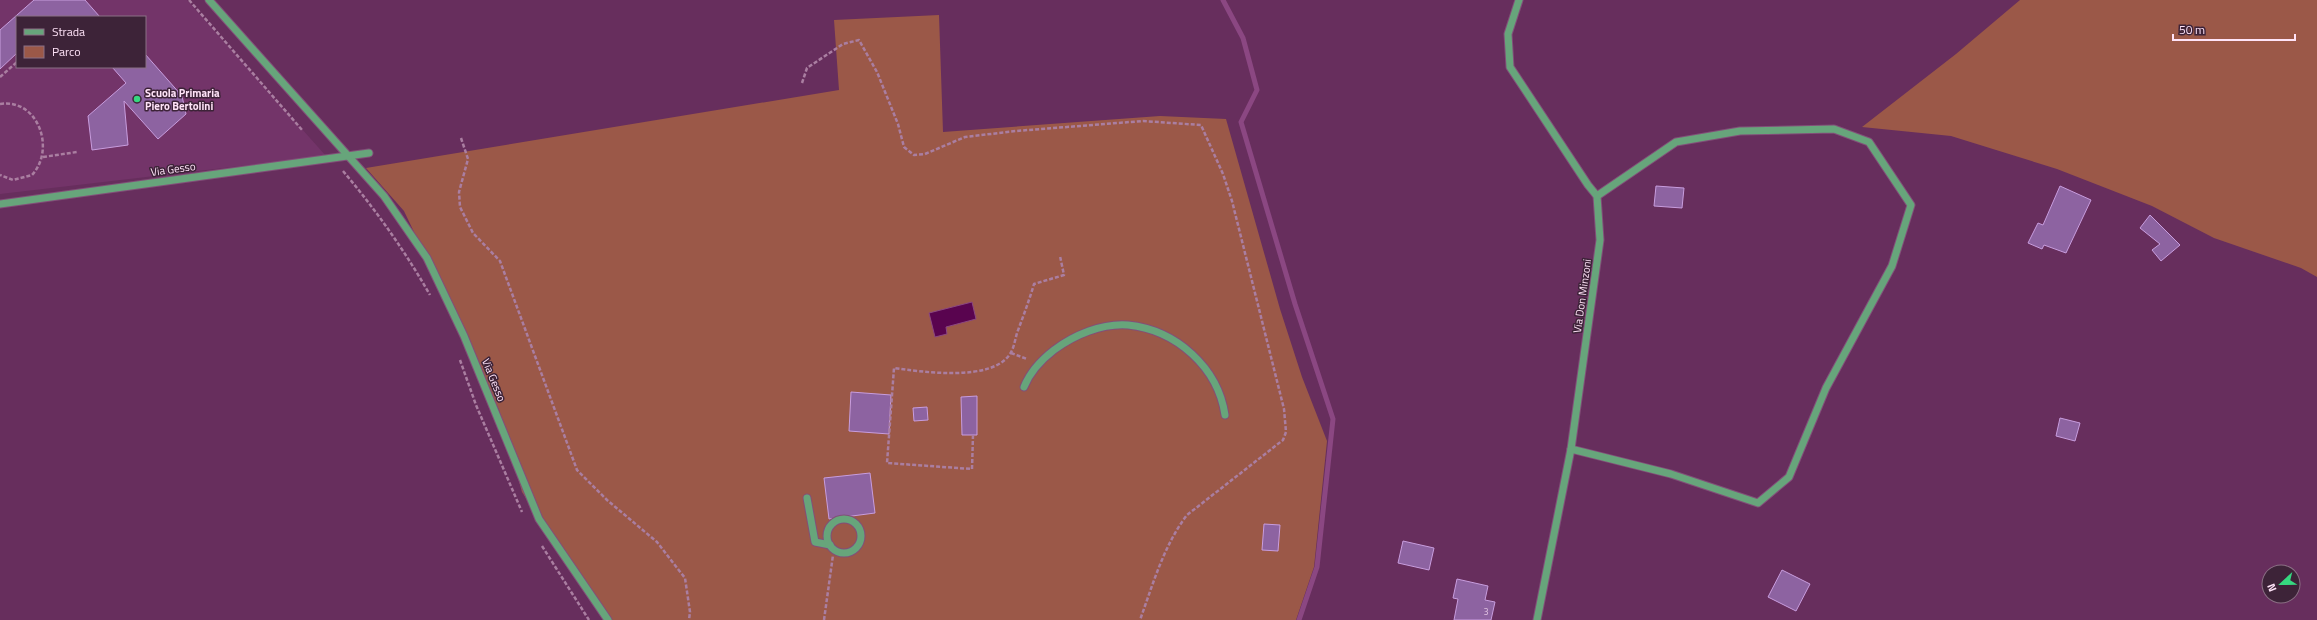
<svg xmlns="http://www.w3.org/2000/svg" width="2317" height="620" font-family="'Titillium Web',sans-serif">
	<rect width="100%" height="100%" fill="#672e5d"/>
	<path fill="#733469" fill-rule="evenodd" d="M0 0H187L326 156 0 194ZM17 17H145V67H17Z"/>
	<g fill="#9b5848">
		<polygon points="2020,0 2317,0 2317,277 2301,268 2214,238 2152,206 2057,169 1951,136 1862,127 1956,54"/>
		<polygon points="939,15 943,132 1160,116 1226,119 1280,309 1302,377 1327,441 1314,567 1296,620 604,620 522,492 499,410 404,211 366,168 839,90 834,20"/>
	</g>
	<polygon fill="#59044f" stroke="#8b4782" points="972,302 976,319 946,327 947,334 935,337 929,313"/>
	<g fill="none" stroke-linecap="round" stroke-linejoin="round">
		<polyline stroke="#8b4782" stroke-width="5" points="1223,0 1243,38 1257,90 1241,122 1295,304 1333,419 1317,567 1299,620"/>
	</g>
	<g fill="#8d63a1" stroke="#c89dde">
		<polygon points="34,0 85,0 100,17 17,17 17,53 0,69 0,30"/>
		<polygon points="145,54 182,96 186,114 158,139 124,101 128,145 92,150 88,116 126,83 112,67 145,67"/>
		<polygon points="1656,186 1684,188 1682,208 1654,206"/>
		<polygon points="2060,186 2091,200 2066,253 2044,245 2042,249 2028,243 2038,223 2043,225"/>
		<polygon points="2150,215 2180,245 2161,261 2152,250 2160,244 2140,228"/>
		<polygon points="851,392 891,395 889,434 849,431"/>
		<polygon points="977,396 977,435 962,435 961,397"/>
		<polygon points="927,407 928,420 914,421 913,408"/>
		<polygon points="2060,418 2080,423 2075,441 2056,436"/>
		<polygon points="870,473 875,513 829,519 824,478"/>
		<polygon points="1264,524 1280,525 1278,551 1262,550"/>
		<polygon points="1403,541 1434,548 1429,570 1398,563"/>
		<polygon points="1782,570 1810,584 1796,611 1768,597"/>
		<polygon points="1457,579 1488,586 1485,600 1495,602 1491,620 1454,620 1458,599 1453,598"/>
	</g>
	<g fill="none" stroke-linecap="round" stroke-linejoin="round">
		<defs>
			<g id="minor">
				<polyline points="209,0 384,196 427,258 464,336 539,519 608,620"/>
				<polyline points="1519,0 1508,34 1510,67 1588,185 1597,196 1600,240 1571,449 1537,620"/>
				<polyline points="0,204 369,153"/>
				<path d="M1024 387C1030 372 1041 360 1054 350 1074 335 1102 323 1128 325 1177 330 1218 368 1225 415"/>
				<polyline points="1571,449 1671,474 1758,503 1789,477 1826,388 1892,266 1911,205 1869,142 1834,129 1740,131 1676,142 1597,196"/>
				<polyline points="807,498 815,542 830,545"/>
				<circle cx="844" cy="536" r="17"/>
			</g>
		</defs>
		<use href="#minor" stroke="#824f79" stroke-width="9"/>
		<g stroke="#aa7ea1" stroke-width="2.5" stroke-dasharray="4 2" stroke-linecap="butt">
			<polyline points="189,0 303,131"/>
			<polyline points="0,77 17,62"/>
			<path d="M802 83 807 68 843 44 859 40 877 72 898 124 904 147 914 155 925 154 965 137 1016 131 1143 121 1201 125 1223 174 1232 201 1284 409 1286 432 1283 440 1187 515C1164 545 1153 584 1140 620"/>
			<path d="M0 104C38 98 56 149 32 175L13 180 0 175"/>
			<polyline points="461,138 468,159 459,192 460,207 473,233 500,261 577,470 607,500 657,542 674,564 685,578 690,612 689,620"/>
			<polyline points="43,157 77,152"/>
			<path d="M343 171C376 210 405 251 430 295"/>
			<polyline points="1011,353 1027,359"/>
			<polyline points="460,360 476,405 522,512"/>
			<path d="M973 435 972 469 887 463 894 368C922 372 992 382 1010 354 1014 348 1015 340 1017 333 1023 317 1029 301 1034 284L1064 275 1060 256"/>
			<polyline points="542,546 589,620"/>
			<polyline points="824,620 833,555"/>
		</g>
		<use href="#minor" stroke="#67a57b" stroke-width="7"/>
	</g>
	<circle fill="#36d880" stroke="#3d2338" stroke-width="1.5" cx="137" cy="99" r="4"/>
	<g text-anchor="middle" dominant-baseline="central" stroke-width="3" stroke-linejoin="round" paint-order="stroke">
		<g font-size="9" fill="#e2c3e2">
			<text x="1486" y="611">3</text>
		</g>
		<g font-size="11" font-weight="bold" fill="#ffe3f8" stroke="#3d2338" text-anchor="start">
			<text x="145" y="93">Scuola Primaria<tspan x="145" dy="13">Piero Bertolini</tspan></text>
		</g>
		<g font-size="11" fill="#ffe3f8" stroke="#3d2338">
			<text transform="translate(173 169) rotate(-8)">Via Gesso</text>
			<text transform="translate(1582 296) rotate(-82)">Via Don Minzoni</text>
			<text transform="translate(494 380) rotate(68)">Via Gesso</text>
		</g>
	</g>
	<rect x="16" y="16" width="130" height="52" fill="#3d2338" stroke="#8b7085"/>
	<rect x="24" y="29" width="20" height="6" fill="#67a57b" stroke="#8b7085"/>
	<text x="52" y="36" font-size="12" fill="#ffe3f8">Strada</text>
	<rect x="24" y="46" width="20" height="12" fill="#9b5848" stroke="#8b7085"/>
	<text x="52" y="56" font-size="12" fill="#ffe3f8">Parco</text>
	<g transform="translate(2281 584) rotate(248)"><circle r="19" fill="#3d2338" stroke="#8b7085"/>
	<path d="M0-3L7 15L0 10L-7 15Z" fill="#36d880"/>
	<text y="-6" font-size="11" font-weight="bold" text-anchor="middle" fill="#ffe3f8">N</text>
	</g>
	<path d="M2173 34v6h122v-6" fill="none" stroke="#ffe3f8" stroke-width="2"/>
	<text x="2179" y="34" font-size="12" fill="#ffe3f8" stroke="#3d2338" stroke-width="3" paint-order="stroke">50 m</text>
</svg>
